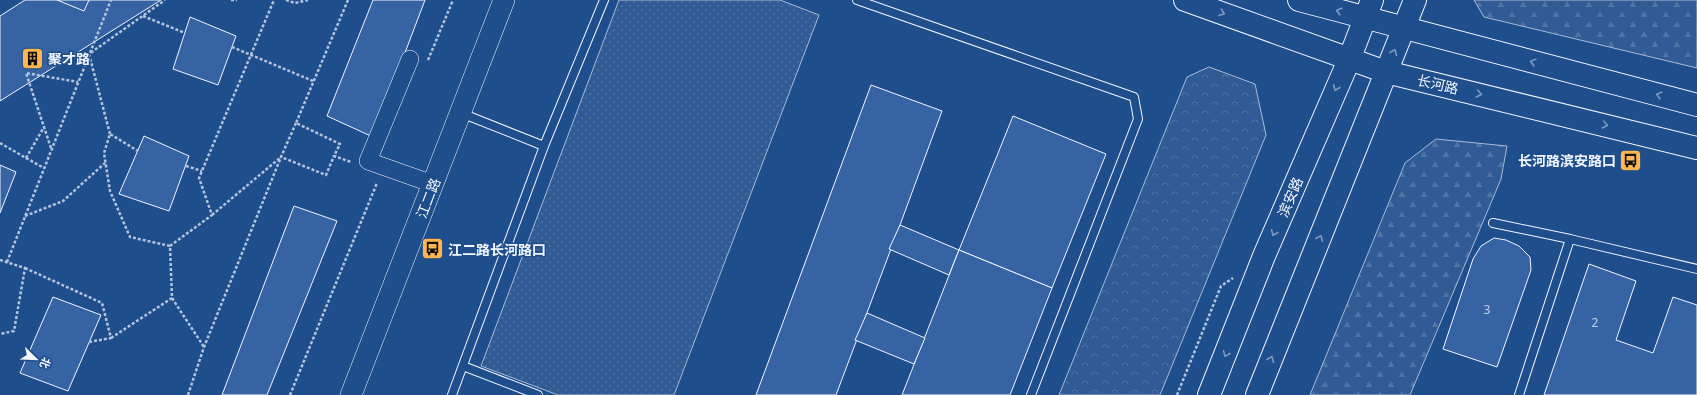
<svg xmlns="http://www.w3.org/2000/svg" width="1697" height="395" font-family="'Noto Sans','Noto Sans SC',sans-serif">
	<defs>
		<pattern id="grass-dots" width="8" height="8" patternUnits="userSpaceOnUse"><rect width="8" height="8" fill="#305b95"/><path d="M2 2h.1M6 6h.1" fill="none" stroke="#4e73a5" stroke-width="1.8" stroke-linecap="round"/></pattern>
		<pattern id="forest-firs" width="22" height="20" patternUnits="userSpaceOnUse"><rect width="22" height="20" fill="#305b95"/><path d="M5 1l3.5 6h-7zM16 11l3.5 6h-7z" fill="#4e73a5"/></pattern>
		<pattern id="park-crowns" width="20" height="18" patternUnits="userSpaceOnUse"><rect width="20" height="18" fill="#305b95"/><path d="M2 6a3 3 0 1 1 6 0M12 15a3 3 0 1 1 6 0" fill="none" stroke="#4e73a5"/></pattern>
	</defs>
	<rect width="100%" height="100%" fill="#1f4e8c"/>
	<polygon fill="url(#grass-dots)" stroke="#a8bbd7" points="619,0 780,0 819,15 674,395 558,395 481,366"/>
	<g fill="url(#forest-firs)" stroke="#a8bbd7">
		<polygon points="1474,0 1697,0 1697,68 1484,17"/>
		<polygon points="1436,139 1507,146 1501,179 1410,395 1310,395 1405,163"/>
	</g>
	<polygon fill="url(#park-crowns)" stroke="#a8bbd7" points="1209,67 1255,84 1266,135 1160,395 1059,395 1187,77"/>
	<g fill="#3563a3" stroke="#f2f6ff">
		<polygon points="25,0 161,0 0,101 0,16"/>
		<polygon points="57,0 89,0 84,11"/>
		<polygon points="373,0 425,0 373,137 327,116"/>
		<polygon points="190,17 236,36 218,85 173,69"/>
		<polygon points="871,85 942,111 900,225 836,395 756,395"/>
		<polygon points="1013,116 1106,154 1052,288 959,250"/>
		<polygon points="144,136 189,156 169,211 119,194"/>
		<polygon points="0,165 16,172 0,213"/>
		<polygon points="294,206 337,221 267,395 222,395"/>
		<polygon points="900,225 959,250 949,275 889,249"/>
		<polygon points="1494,238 1506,240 1519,246 1530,257 1531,270 1497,367 1443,349 1473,259 1481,246"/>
		<polygon points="959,250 1052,288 1010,395 902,395"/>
		<polygon points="1589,264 1636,281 1616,340 1653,353 1673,297 1697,305 1697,395 1544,395"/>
		<polygon points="53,297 101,315 68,391 20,373"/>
		<polygon points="867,313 925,338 914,364 855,340"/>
	</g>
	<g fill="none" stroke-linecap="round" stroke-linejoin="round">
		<defs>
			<g id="service">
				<polyline points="857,0 1134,97 1138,119 1031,395"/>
				<polyline points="461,113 544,146"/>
				<polyline points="1493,223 1570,239"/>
				<polyline points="463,366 538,395"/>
				<polyline points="452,395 544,146 604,0"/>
				<polyline points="1519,395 1570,239 1697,269"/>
			</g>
			<polyline id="minor" points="410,59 368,161 433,184"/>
			<polyline id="tertiary" points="351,395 504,0"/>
			<g id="secondary">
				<polyline points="1185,0 1386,72 1697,148"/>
				<polyline points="1299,0 1697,105"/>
				<polyline points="1209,395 1264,256 1349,60 1372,0"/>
				<polyline points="1257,395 1415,0"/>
			</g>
		</defs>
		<use href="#service" stroke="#f2f6ff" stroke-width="10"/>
		<use href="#minor" stroke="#f2f6ff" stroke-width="18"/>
		<use href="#tertiary" stroke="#f2f6ff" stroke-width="22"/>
		<use href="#secondary" stroke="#f2f6ff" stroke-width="24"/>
		<g stroke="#b3c4dc" stroke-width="2.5" stroke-dasharray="3 2" stroke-linecap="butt">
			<polyline points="231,0 237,0"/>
			<polyline points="286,0 295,3 308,0"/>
			<polyline points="348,0 296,123 340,144 334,156 351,162"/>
			<polyline points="143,16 185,33"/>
			<polyline points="232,47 313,81"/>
			<polyline points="428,60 453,0"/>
			<polyline points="296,123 281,157 326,175 334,156"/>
			<polyline points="110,134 89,54 165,0"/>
			<polyline points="0,143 26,158 44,127"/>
			<polyline points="51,148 26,73 78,82"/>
			<polyline points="26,158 44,168"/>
			<polyline points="186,166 202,171"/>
			<polyline points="212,215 281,157"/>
			<polyline points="25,216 63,201 105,163"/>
			<polyline points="170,246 212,215 199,178 274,0"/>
			<polyline points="0,260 25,268 14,331 0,334"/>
			<polyline points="7,262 111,0"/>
			<polyline points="25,268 102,303 111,338 89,342"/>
			<polyline points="172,298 204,347"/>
			<polyline points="111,338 172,298 170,246 130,237 110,191 104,153 110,134 138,151"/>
			<polyline points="188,395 204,347 281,157"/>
			<polyline points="290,395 377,183"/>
			<polyline points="1177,395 1221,286 1233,278"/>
		</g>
		<use href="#service" stroke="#1f4e8c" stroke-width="8"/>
		<use href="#minor" stroke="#1f4e8c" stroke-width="17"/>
		<use href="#tertiary" stroke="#1f4e8c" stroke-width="21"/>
		<use href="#secondary" stroke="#1f4e8c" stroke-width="22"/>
	</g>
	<defs><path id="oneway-chevron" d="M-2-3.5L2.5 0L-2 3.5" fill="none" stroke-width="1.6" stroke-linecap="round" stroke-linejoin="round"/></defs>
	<g stroke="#7e9ac0">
		<use href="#oneway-chevron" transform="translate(1339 11) rotate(-164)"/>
		<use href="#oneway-chevron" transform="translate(1222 13) rotate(20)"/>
		<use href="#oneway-chevron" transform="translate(1394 52) rotate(-68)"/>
		<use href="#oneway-chevron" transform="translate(1533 62) rotate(-165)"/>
		<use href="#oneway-chevron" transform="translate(1336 88) rotate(113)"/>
		<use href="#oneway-chevron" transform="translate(1479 94) rotate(13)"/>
		<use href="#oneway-chevron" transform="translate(1659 95) rotate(-165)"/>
		<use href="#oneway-chevron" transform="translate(1605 125) rotate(14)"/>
		<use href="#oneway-chevron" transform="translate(1274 233) rotate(113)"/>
		<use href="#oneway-chevron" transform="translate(1320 238) rotate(-68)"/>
		<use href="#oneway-chevron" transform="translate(1226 354) rotate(112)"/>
		<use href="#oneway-chevron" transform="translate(1271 359) rotate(-68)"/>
	</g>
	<defs>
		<symbol id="building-square" viewBox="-11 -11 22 22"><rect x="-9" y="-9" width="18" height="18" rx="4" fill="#ffb74d" stroke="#1f4e8c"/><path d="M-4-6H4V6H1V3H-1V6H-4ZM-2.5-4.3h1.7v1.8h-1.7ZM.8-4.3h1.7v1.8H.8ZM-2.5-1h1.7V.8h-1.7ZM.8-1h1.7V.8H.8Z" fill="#111"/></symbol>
		<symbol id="bus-square" viewBox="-11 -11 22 22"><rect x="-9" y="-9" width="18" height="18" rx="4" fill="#ffb74d" stroke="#1f4e8c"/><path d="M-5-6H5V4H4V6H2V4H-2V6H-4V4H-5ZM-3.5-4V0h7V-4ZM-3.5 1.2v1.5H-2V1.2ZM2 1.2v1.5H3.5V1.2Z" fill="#111"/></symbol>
	</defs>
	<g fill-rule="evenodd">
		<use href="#building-square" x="20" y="46" width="25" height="25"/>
		<use href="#bus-square" x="1618" y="148" width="25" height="25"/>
		<use href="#bus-square" x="420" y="236" width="25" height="25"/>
	</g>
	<g text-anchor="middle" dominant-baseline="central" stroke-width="3" stroke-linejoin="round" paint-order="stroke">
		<g font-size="12" fill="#c3d1e8">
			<text x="1487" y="309">3</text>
			<text x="1595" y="322">2</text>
		</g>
		<g font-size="14" font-weight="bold" fill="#f2f6ff" stroke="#1f4e8c" text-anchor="start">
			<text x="48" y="58">聚才路</text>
			<text x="1616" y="160" text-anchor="end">长河路滨安路口</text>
			<text x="448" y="249">江二路长河路口</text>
		</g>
		<g font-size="14" fill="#f2f6ff" stroke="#1f4e8c">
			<text transform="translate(1438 84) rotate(13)">长河路</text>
			<text transform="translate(1290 197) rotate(-67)">滨安路</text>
			<text transform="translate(428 198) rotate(-69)">江二路</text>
		</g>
	</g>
	<g transform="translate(36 359) rotate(113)" stroke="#1f4e8c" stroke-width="3" paint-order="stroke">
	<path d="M0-3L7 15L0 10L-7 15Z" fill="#f2f6ff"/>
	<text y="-6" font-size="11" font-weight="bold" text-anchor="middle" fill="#f2f6ff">北</text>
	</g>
</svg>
